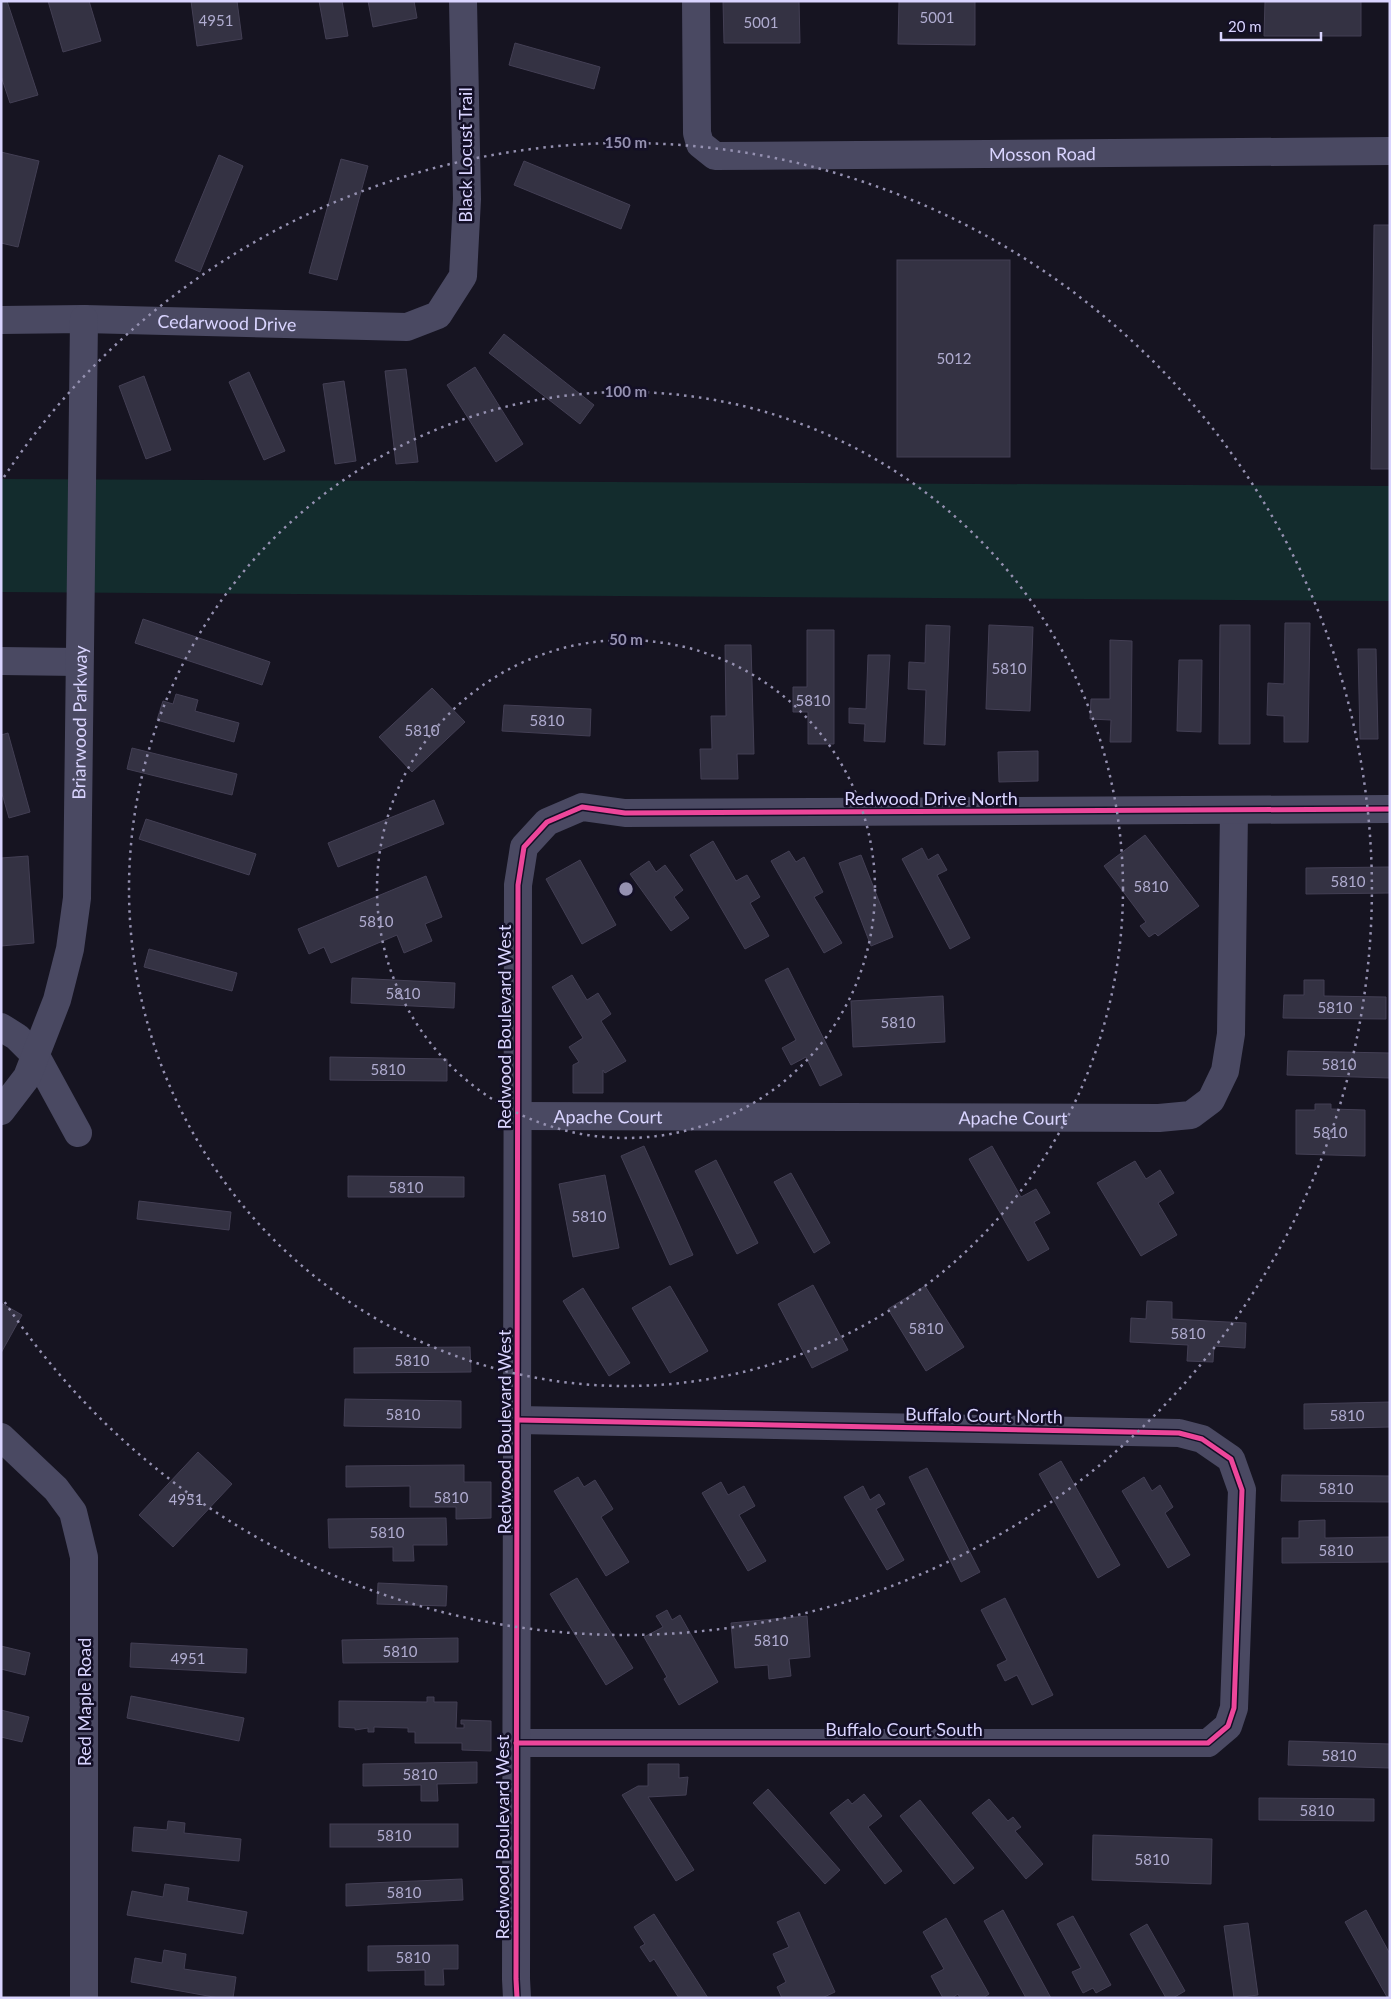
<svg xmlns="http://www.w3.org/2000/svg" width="1391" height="1999" font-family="Lato,sans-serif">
	<rect width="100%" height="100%" fill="#161421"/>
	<polygon fill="#132c2d" points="1,479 1390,486 1390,601 1,592"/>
	<g fill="#343243" stroke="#433f54">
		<polygon points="1,1 7,1 38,95 10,103 1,76"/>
		<polygon points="48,1 89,1 101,41 63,52"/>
		<polygon points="191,1 237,1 242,39 197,46"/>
		<polygon points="319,1 342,1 348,36 326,39"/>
		<polygon points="368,1 414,1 417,18 373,27"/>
		<polygon points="723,1 799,1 800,43 724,43"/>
		<polygon points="899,1 975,1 975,45 898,44"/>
		<polygon points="1265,1 1361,1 1361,36 1264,36"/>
		<polygon points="515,43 600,67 594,89 509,65"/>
		<polygon points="1,152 39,161 18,247 1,243"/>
		<polygon points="219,155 243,166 200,272 175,261"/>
		<polygon points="341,159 368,166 337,280 309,273"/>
		<polygon points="524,161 630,205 621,229 514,185"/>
		<polygon points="1374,225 1390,225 1390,469 1371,469"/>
		<rect x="897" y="260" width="113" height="197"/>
		<polygon points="504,334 594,405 580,424 489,353"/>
		<polygon points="475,367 523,444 496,462 447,385"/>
		<polygon points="406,369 418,462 396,464 385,371"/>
		<polygon points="249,372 285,451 264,460 229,382"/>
		<polygon points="144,376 171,450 146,459 119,386"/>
		<polygon points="344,381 356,461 335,464 323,384"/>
		<polygon points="143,619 270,662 262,685 135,643"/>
		<polygon points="1285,623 1310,623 1308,742 1284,742 1284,716 1267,715 1268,683 1284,684"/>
		<polygon points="926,625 950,626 945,745 924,744 926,690 908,689 909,662 925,663"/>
		<polygon points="989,625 1033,627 1030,711 986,709"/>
		<polygon points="1220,625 1250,625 1250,744 1219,744"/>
		<polygon points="807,630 834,630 834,744 808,744 808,712 793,712 793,687 807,687"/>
		<polygon points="1110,640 1132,641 1131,742 1110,742 1111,720 1090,719 1091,699 1110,699"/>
		<polygon points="725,645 751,645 754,754 737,754 738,779 701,779 700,749 712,749 711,716 726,716"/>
		<polygon points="1358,649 1376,649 1378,739 1360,739"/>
		<polygon points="868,655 890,655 885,742 864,741 865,724 849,723 849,708 866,709"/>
		<polygon points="1179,660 1202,660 1201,732 1177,731"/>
		<polygon points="432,688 465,722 412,772 379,737"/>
		<polygon points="176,694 198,700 195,711 239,723 234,742 157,720 163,701 173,704"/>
		<polygon points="504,705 591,709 590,736 502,731"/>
		<polygon points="8,733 30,812 9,818 1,790 1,735"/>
		<polygon points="132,748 237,774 232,795 127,769"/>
		<polygon points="1038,751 1038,781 999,782 998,752"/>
		<polygon points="434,800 444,824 338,867 328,843"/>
		<polygon points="146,819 256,854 249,875 139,839"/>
		<polygon points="1145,835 1199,906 1158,936 1155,933 1149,937 1140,926 1146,922 1104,866"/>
		<polygon points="713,841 736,881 747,875 760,897 750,903 769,936 745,949 690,855"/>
		<polygon points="922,848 928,860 938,854 947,870 937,875 970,938 950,949 902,859"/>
		<polygon points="789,851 796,862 804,857 823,892 814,897 842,943 824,953 771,861"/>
		<polygon points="861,855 893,937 871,946 839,863"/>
		<polygon points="28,856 34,943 1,946 1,858"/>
		<polygon points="580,860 616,925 582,944 546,879"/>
		<polygon points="649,861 656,872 665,865 683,890 674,897 689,918 671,931 630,874"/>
		<polygon points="1390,867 1390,893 1306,894 1306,868"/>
		<polygon points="426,876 442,917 425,924 432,941 404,953 397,935 331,963 324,947 309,954 298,929"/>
		<polygon points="149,949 237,973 232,991 144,967"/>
		<polygon points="788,968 842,1075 820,1086 806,1057 791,1065 782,1048 796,1040 765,980"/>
		<polygon points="572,975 587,1000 598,993 611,1014 601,1021 626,1061 605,1073 603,1070 603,1093 573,1093 573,1065 579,1062 569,1047 583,1038 552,987"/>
		<polygon points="352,978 455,983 454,1008 351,1003"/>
		<polygon points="1304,980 1324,980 1324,996 1386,997 1386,1019 1283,1018 1284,995 1304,995"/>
		<polygon points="943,996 945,1042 853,1047 851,1001"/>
		<polygon points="1288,1051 1390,1053 1390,1078 1287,1075"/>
		<polygon points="330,1057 447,1059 447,1081 330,1080"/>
		<polygon points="1315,1104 1331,1104 1331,1109 1365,1110 1365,1156 1296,1154 1296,1110 1315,1110"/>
		<polygon points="644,1146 693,1255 670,1265 621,1156"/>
		<polygon points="992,1146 1021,1197 1036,1189 1050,1213 1034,1222 1049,1249 1028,1261 969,1159"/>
		<polygon points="716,1160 758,1243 737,1254 695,1171"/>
		<polygon points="1135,1161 1146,1179 1160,1170 1174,1193 1158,1203 1177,1235 1141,1256 1097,1183"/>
		<polygon points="791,1173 830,1243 814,1253 774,1182"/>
		<polygon points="605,1175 619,1248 573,1257 559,1184"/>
		<polygon points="348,1176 464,1177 464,1197 348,1197"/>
		<polygon points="139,1201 231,1212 229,1230 137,1219"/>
		<polygon points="813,1285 848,1350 812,1368 778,1304"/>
		<polygon points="670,1286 708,1351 670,1373 632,1308"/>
		<polygon points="925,1286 964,1347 926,1371 888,1309"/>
		<polygon points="583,1288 630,1363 609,1376 563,1301"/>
		<polygon points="1147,1301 1172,1302 1172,1319 1246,1323 1245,1348 1214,1346 1213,1362 1187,1361 1188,1345 1130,1342 1131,1318 1146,1319"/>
		<polygon points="1,1303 22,1315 1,1353"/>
		<polygon points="470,1347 471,1372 354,1373 354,1348"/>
		<polygon points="345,1399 461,1401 461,1428 344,1426"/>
		<polygon points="1390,1402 1390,1427 1304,1429 1304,1404"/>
		<polygon points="198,1452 232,1484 173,1547 139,1515"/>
		<polygon points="1061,1461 1120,1565 1098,1578 1039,1474"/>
		<polygon points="464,1465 464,1482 491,1482 491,1518 456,1519 456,1507 410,1507 410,1486 346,1487 346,1466"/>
		<polygon points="927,1468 980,1572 961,1582 909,1477"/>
		<polygon points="1282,1475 1390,1476 1390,1502 1281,1501"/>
		<polygon points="578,1477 584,1487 595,1480 613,1509 601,1517 629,1562 606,1576 554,1491"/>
		<polygon points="1144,1477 1152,1491 1160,1485 1173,1507 1165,1513 1190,1555 1168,1568 1122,1491"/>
		<polygon points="721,1482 728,1495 744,1486 755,1506 739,1515 766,1561 748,1571 702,1493"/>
		<polygon points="863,1486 870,1500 879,1494 885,1504 876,1509 904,1560 887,1570 844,1497"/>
		<polygon points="446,1518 447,1545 413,1545 414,1561 393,1561 393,1547 329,1548 328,1519"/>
		<polygon points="1325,1520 1325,1538 1390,1537 1390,1562 1282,1563 1282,1538 1299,1538 1299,1521"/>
		<polygon points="577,1578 633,1668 606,1685 550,1594"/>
		<polygon points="378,1583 447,1586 446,1606 377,1604"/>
		<polygon points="1005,1598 1053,1695 1032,1705 1017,1675 1005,1681 997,1665 1007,1660 981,1610"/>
		<polygon points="667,1610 672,1620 680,1615 718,1682 679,1705 664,1679 667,1677 644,1637 663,1627 656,1616"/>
		<polygon points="807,1616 810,1657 789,1659 791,1676 769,1679 768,1665 735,1668 731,1623"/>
		<polygon points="458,1638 458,1662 343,1663 342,1640"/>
		<polygon points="131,1643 247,1649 246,1673 130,1667"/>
		<polygon points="1,1646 30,1653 25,1675 1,1669"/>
		<polygon points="131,1696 244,1718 239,1741 127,1718"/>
		<polygon points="427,1697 434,1697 434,1702 457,1702 456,1728 464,1728 464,1724 461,1724 461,1720 491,1721 491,1751 462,1750 462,1743 415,1743 415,1732 408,1732 408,1728 374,1727 374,1732 368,1732 368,1728 355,1730 355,1728 339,1727 339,1701 427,1702"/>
		<polygon points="1,1710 29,1717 22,1742 1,1737"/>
		<polygon points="1289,1741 1390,1744 1390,1768 1288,1765"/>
		<polygon points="477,1762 477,1783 437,1784 438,1801 421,1801 421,1785 363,1786 363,1764"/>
		<polygon points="648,1764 679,1764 679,1778 688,1777 686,1795 648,1797 694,1870 676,1881 622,1795 638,1786 648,1786"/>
		<polygon points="768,1789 840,1870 825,1884 753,1803"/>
		<polygon points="864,1794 882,1816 868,1827 902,1871 885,1884 830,1813 848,1799 852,1804"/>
		<polygon points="1259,1798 1374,1799 1374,1821 1259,1820"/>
		<polygon points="989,1799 1008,1821 1013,1817 1021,1827 1015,1831 1043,1864 1026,1879 972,1813"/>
		<polygon points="920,1800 974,1868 954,1884 900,1816"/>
		<polygon points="168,1821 185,1823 184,1833 241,1839 239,1861 132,1851 134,1827 167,1830"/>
		<rect x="330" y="1824" width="128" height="23"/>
		<polygon points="1093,1835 1212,1839 1211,1884 1092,1880"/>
		<polygon points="462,1879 463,1900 346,1906 346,1884"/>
		<polygon points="165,1884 189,1888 187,1901 247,1912 243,1934 127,1915 132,1891 163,1897"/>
		<polygon points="1003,1910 1051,1998 1026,1998 984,1921"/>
		<polygon points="1366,1910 1390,1954 1390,1995 1387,1997 1345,1922"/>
		<polygon points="799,1912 835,1992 822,1998 782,1998 777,1987 786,1982 773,1954 789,1947 777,1922"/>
		<polygon points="654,1914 708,1998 679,1998 654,1959 650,1962 640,1947 645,1944 634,1927"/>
		<polygon points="1073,1916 1111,1985 1096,1993 1093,1988 1083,1993 1072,1972 1081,1968 1057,1924"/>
		<polygon points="946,1918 989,1994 983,1998 960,1998 958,1994 952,1998 943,1998 931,1976 944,1969 923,1932"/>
		<polygon points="1248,1923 1258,1995 1234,1998 1224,1926"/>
		<polygon points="1147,1924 1185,1991 1173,1998 1166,1998 1130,1934"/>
		<polygon points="458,1945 458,1969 443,1969 444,1985 425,1985 425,1970 368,1971 368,1946"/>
		<polygon points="164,1950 186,1954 184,1969 236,1977 233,1998 219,1998 131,1982 135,1958 162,1963"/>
	</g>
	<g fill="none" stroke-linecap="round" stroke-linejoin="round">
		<g stroke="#4a4962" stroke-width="28">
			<path id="s1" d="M696 1 697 133 700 144 715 156 1390 151"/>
			<path id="s2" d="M1 320 84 319 407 327 438 315 463 276 467 199 463 1"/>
			<polyline points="1,661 79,662"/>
			<polyline points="1,1027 17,1037 36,1056 78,1133"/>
			<path id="s3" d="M1 1111 27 1077 57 1000 70 949 77 898 84 319"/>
			<path id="s4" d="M518 1116 1159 1118 1191 1115 1211 1100 1225 1071 1231 1034 1234 811"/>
			<polyline points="1,1437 56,1489 73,1512 84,1557 84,1998"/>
			<polyline points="516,1743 1208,1743 1228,1726 1234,1708 1242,1490 1231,1459 1202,1439 1179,1433 518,1420"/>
			<polyline points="517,1998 516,1979 518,885 524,847 547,822 582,807 625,813 1390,809"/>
		</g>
		<defs>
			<g id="cycleway">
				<polyline points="516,1743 1208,1743 1228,1726 1234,1708 1242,1490 1231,1459 1202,1439 1179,1433 518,1420"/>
				<polyline points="517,1998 516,1979 518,885 524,847 547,822 582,807 625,813 1390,809"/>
			</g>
		</defs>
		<use href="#cycleway" stroke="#130f26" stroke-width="8"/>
		<use href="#cycleway" stroke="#ed469a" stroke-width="5"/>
	</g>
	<g fill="none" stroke="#9591b1" stroke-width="2.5" stroke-dasharray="2.5 5">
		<circle cx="626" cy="889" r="249"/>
		<circle cx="626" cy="889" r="497"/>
		<path d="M4 477A746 746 0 1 1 4 1301"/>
	</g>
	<g text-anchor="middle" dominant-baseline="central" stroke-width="5" stroke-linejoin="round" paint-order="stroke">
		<g font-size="15" fill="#b0acd0">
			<text x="937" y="17">5001</text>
			<text x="216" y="20">4951</text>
			<text x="761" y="22">5001</text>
			<text x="954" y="358">5012</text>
			<text x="1009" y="668">5810</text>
			<text x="813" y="700">5810</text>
			<text x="547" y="720">5810</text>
			<text x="422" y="730">5810</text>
			<text x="1348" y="881">5810</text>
			<text x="1151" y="886">5810</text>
			<text x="376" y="921">5810</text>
			<text x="403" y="993">5810</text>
			<text x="1335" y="1007">5810</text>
			<text x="898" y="1022">5810</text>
			<text x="1339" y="1064">5810</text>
			<text x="388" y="1069">5810</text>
			<text x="1330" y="1132">5810</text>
			<text x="406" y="1187">5810</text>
			<text x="589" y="1216">5810</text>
			<text x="926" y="1328">5810</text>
			<text x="1188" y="1333">5810</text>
			<text x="412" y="1360">5810</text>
			<text x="403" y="1414">5810</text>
			<text x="1347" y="1415">5810</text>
			<text x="1336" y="1488">5810</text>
			<text x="451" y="1497">5810</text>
			<text x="186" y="1499">4951</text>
			<text x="387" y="1532">5810</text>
			<text x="1336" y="1550">5810</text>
			<text x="771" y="1640">5810</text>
			<text x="400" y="1651">5810</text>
			<text x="188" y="1658">4951</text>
			<text x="1339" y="1755">5810</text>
			<text x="420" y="1774">5810</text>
			<text x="1317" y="1810">5810</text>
			<text x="394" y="1835">5810</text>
			<text x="1152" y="1859">5810</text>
			<text x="404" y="1892">5810</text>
			<text x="413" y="1957">5810</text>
		</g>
		<g font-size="18" fill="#d9d4ff" stroke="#130f26">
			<text stroke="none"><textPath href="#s1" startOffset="490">Mosson Road</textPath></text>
			<text transform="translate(465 155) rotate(-90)">Black Locust Trail</text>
			<text stroke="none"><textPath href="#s2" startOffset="226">Cedarwood Drive</textPath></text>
			<text stroke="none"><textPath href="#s3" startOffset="405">Briarwood Parkway</textPath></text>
			<text x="931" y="798">Redwood Drive North</text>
			<text transform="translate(504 1027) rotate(-90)">Redwood Boulevard West</text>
			<text stroke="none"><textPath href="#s4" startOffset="90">Apache Court</textPath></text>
			<text stroke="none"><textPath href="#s4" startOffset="495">Apache Court</textPath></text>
			<text transform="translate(984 1415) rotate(1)">Buffalo Court North</text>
			<text transform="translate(504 1432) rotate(-90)">Redwood Boulevard West</text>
			<text transform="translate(84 1702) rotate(-90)">Red Maple Road</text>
			<text x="904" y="1729">Buffalo Court South</text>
			<text transform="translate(502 1837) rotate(-90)">Redwood Boulevard West</text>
		</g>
	</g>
	<circle cx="626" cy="889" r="8" fill="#9591b1" stroke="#130f26" stroke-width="2.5"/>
	<g font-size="15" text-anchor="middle" font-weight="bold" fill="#9591b1" stroke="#130f26" stroke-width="5" stroke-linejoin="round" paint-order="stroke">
		<text x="626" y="148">150 m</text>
		<text x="626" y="397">100 m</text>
		<text x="626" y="645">50 m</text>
	</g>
	<rect width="1391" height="1999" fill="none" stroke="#d9d4ff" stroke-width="5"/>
	<path d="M1221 32v8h100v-8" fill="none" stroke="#d9d4ff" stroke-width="2.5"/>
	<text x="1228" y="32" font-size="15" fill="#d9d4ff" stroke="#130f26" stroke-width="4" paint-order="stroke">20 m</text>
</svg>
